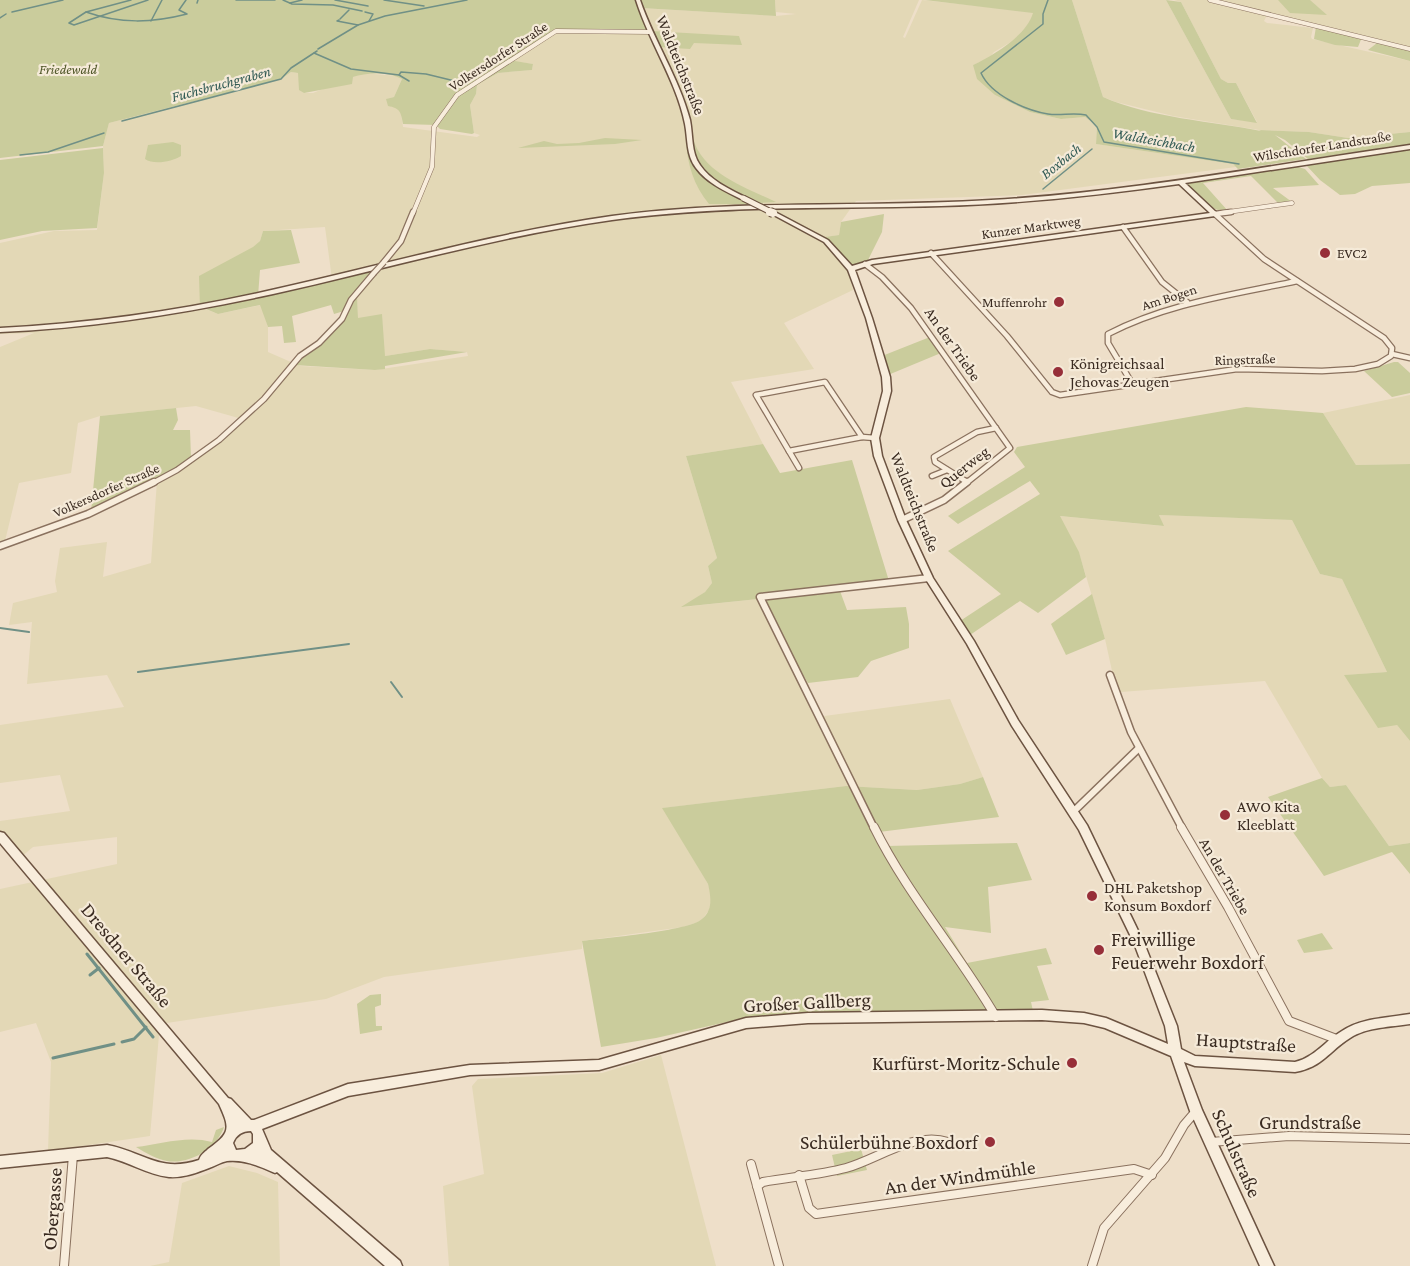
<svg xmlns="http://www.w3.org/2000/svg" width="1410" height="1266" font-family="'Crimson Pro',serif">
	<rect width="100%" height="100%" fill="#eedfc9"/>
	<g fill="#e3d8b6" fill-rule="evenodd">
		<path d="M775 0H919L903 37 905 38 922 0 1034 12 1029 24 1014 40 994 52 989 58 973 65 995 95 1030 112 1061 119 1085 117 1097 126 1096 144 1233 164 1236 167 1022 195 856 201 841 222 839 235 826 237 848 267 853 290 784 323 814 369 731 382 763 444 686 456 717 558 708 566 712 583 705 592 683 607 758 599 808 683 817 717 950 699 983 777 960 784 917 790 846 786 663 808 708 884 712 898 709 910 701 921 683 927 582 941V949L384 977 326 999 160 1024 150 1136 48 1151 51 1062 36 1023 0 1032V889L117 864V837L33 847 20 858 0 835V821L70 811 60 775 0 783V725L124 707 107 675 27 684 32 622 9 625 13 603 57 592 55 581 60 548 107 542 103 577 151 563 157 481 219 440 242 419 196 406 100 416 78 423 71 473 19 483 5 541 0 543V347L34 333 0 334V243L54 231 97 230 104 173 103 146 109 123 281 79 291 72 299 73V89L304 93H313L363 73 397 76 402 79 394 97 387 99 401 112 403 127 477 137 480 135 474 133 470 105 476 94 477 85 498 73 532 70 533 64 511 61 555 33 647 31 640 8 776 16 796 14 776 12ZM325 227 332 279 375 269 357 294 358 318 385 356 430 349 467 352 468 356 375 370 300 366 268 352V327L261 305 218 314 200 307 260 241 263 231Z"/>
		<polygon points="1072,0 1166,0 1231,119 1257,122 1236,83 1228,83 1221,79 1181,2 1174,0 1208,0 1267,15 1264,21 1267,23 1313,28 1311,37 1312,39 1410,61 1410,132 1348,138 1309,132 1259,130 1173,116 1116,102 1103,97"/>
		<polygon points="1213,0 1410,0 1410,49 1248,7"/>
		<polygon points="1410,395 1410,464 1356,465 1323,413"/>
		<polygon points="1159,515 1292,520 1320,574 1342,579 1387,672 1345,675 1397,725 1410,741 1410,843 1389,846 1346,785 1330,787 1322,778 1265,681 1121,692 1116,689 1105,639 1079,553 1059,516 1163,526"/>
		<polygon points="661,1055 716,1266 449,1266 443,1186 484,1174 472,1086 478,1079 602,1073"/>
		<polygon points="229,1166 257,1173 278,1182 280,1266 150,1266 169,1262 182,1183"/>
	</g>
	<g fill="#cacc9c">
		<path d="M0 0H775L776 16 641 8 647 31 551 32 509 60 533 64 532 70 498 73 477 85 476 94 470 105 474 133 472 134 440 129 436 125 403 124C401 112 400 108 388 106L386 99 394 97 402 79C389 72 367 72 353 77L352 84 304 93 299 90 298 73 291 72 281 79 109 123 103 146 0 158Z"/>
		<path d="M925 0H1072L1103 97C1150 118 1212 121 1261 131L1259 130 1309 132 1348 138 1410 132V144L1308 159 1285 140 1275 135 1306 159 1238 169 1233 164 1096 144 1097 126 1085 117 1061 119 1030 112 995 95 977 79 973 65C994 55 1026 36 1033 13Z"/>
		<polygon points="1166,0 1181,2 1221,79 1228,83 1236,83 1257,123 1231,119"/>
		<polygon points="1278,0 1310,0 1327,15 1290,13"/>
		<polygon points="1316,27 1362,37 1358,47 1335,45 1314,39"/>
		<polygon points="651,31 739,36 742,45 694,43 690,49 659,47"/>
		<polygon points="1377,43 1410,51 1410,61 1368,50"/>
		<polygon points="605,138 642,140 615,144 518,148 544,141 557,144 579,143"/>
		<path d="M688 139C692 178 717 186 749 204H709C694 186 687 164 686 140Z"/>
		<path d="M693 139C704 174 745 187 776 202L758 203 710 177 700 167 693 154Z"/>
		<path d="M173 142 181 145V156C172 162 153 165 145 159L148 145Z"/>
		<polygon points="103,148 104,173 97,228 42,231 0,240 0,160"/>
		<polygon points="1410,148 1410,183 1372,186 1355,194 1340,195 1320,180 1306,165"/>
		<path d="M1295 166 1305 169 1319 185 1273 188 1292 202 1279 204 1251 176 1203 183 1228 211C1213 213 1196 197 1188 185L1191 181Z"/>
		<polygon points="884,214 882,232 868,260 848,267 825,237 839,235 841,222"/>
		<polygon points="291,230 300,263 260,270 258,296 200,308 199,276 253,247 260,241 263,231"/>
		<polygon points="371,272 347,303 344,311 334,314 331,305 292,316 296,342 284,343 282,326 268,327 260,305 218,314 206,309"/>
		<path d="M357 294 358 318 382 314 385 356 430 349 467 352 385 366V369L375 370 294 365C301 356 310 351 319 342 334 328 347 312 357 294Z"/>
		<polygon points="930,337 941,353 888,375 882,356"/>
		<polygon points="1394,362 1398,362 1410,373 1410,393 1392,397 1364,371"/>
		<polygon points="1246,407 1323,413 1356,465 1410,464 1410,741 1397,725 1378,728 1344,675 1387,672 1342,579 1320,574 1292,520 1159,515 1164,526 1060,516 1079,552 1086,577 1038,613 1020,601 970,635 960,621 1001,594 948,551 1040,494 1030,481 958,524 948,516 1025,467 1014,452 1017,447"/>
		<polygon points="176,408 178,420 173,430 190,430 191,458 157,479 91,512 100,416"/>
		<polygon points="763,444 780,473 852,460 889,581 840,591 847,610 906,607 909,624 909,648 871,661 858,677 808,683 758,599 681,607 705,592 712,583 708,566 717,558 686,456"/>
		<polygon points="1092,594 1105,639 1066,655 1051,624"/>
		<path d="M983 777 999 817 879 832 887 846 1017 843 1032 880 988 887 991 933 945 927 967 963 1046 948 1052 964 1037 966 1049 1000 1031 1002 1033 1011 998 1013 970 970 991 1013 807 1014 749 1017 656 1038 601 1047 582 941C603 938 690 931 702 919 713 910 711 897 708 884L662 808 846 786 917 790 960 784Z"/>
		<polygon points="1322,778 1330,787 1346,785 1389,846 1410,843 1410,874 1392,852 1324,876 1268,797"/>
		<polygon points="1322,933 1333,949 1304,953 1297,940"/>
		<polygon points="381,994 381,1005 375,1007 376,1026 382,1026 382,1030 360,1034 357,1004 370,995"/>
		<path d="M224 1127C217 1148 190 1165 167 1161 156 1159 146 1153 136 1147 160 1144 188 1135 212 1142L216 1130Z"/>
		<polygon points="861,1149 867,1170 837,1176 832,1155"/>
	</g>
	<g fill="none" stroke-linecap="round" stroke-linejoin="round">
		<g stroke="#709086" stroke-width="1.5">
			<polyline points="131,0 86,12 69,23 74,25 148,0"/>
			<polyline points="236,0 275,0"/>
			<polyline points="283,0 292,4 333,5 362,11"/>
			<polyline points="335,0 368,6"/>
			<polyline points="384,0 424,6"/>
			<path d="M1048 0 1043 14V24L981 73C991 95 1025 110 1048 114 1061 116 1073 112 1086 115L1097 127 1104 142 1239 164"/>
			<polyline points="197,3 198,0"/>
			<polyline points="290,3 302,0"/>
			<polyline points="12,12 63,0"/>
			<path d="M86 12C120 24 152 23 187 14L179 10 186 0"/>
			<polyline points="365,12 373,14 369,21"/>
			<polyline points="0,18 6,14"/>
			<polyline points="340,19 349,10"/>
			<polyline points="339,20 337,21 358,25"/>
			<polyline points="151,21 162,0"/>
			<polyline points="318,49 358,25 385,16 467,0"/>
			<polyline points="314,53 351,69 399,75 409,81"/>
			<polyline points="399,75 401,72 426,74 467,84"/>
			<polyline points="122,121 281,79 291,68 317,51"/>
			<polyline points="20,155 48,152 104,133"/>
			<polyline points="1043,189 1092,149"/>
		</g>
		<g stroke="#709086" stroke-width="2">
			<polyline points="0,628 29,632"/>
			<polyline points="138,672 349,644"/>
			<polyline points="391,682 402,697"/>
		</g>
		<g stroke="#709086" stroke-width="3">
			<polyline points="87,954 153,1037"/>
			<polyline points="90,975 99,968"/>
			<polyline points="122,1042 134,1039 146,1027"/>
			<polyline points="53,1058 114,1044"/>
		</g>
		<defs>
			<g id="street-far3">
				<polyline points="1210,0 1410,49"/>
				<polyline points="413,213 432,167 434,127 457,95 556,31 650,32"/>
				<polyline points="1221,213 1292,203"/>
			</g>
			<g id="street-far2">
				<polyline points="1215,214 1231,212"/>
				<polyline points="1123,227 1162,282 1187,302"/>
				<polyline points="931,253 1007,336 1052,392 1060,395 1237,369 1322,371 1355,369 1378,364 1391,356 1392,348 1384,338 1264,259 1215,214"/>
				<polyline points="384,262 401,241 413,212"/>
				<polyline points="865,264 882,277 911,308 1010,448 965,484"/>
				<polyline points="1392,354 1410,358"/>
				<polygon points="825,382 862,437 789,451 756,395"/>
				<path d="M1133 385 1108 343V334C1168 303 1232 295 1297 281"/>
				<polyline points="862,437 875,438"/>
				<polyline points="789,451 799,468"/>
				<polyline points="932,476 947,470"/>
				<polyline points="967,482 935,462 934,457 977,432 996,428"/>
				<polyline points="151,484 177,470 219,440 264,399 300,356 319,343 342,319 351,300 373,274"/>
			</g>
			<g id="street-far1">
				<polyline points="902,520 944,500 967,482"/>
				<polyline points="0,546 88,514 154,482"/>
				<polyline points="1110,675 1131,732 1182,828"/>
				<polyline points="1073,812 1138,749"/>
				<polyline points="874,828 760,597 929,578"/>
			</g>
			<g id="street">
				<path d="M874 827C907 894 958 952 996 1017"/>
				<polyline points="1181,827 1228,907 1289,1021 1339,1040"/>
				<polyline points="1211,1142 1289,1136 1410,1139"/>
				<polyline points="751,1164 779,1266"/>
				<polyline points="799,1175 809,1208 816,1214 1134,1169 1152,1175"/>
				<path d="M757 1186 763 1182C790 1177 819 1175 846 1168 878 1159 914 1131 948 1142"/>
				<polyline points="64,1266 73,1155"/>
				<polyline points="1092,1266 1104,1228 1165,1158 1184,1125 1196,1111"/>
			</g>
			<g id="secondary">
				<path d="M636 0H640C654 41 679 78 690 120 693 135 691 153 700 165 710 180 729 189 745 197V199H741C725 191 707 183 696 168 686 155 688 139 685 124 676 80 649 42 636 0Z"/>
				<path d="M1410 145V149L1185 183 1217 213 1218 214 1215 216 873 264 855 270 872 318 890 377 891 391 879 438 882 456 906 520 933 578 974 641 1018 720 1087 825 1144 943 1177 1026 1181 1049 1195 1056 1295 1062C1315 1057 1325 1041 1342 1031 1361 1018 1387 1018 1410 1014V1024C1391 1027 1367 1027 1350 1038 1329 1051 1323 1067 1295 1072L1195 1066 1184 1062 1202 1110 1274 1266H1260L1190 1111 1171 1056 1105 1028 1084 1023 1042 1020 808 1023 746 1028 599 1070 470 1075 348 1096 262 1129 271 1150 400 1261 402 1266H385L277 1172 275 1173C259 1166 244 1159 227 1161 221 1162 215 1166 209 1168 196 1173 183 1178 169 1177 147 1175 128 1161 107 1157L0 1168V1156L107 1145C144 1152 159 1173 199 1160 201 1154 204 1153 208 1149 231 1133 230 1128 219 1104L0 843V832L4 833 228 1098 231 1099 251 1120H254L348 1084 470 1065 599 1060 746 1018 808 1013 1042 1010 1084 1013 1106 1018 1168 1044 1165 1026 1134 943 1079 830 1012 726 967 644 925 578 898 520 874 456 871 438 883 391 882 377 866 318 848 270 824 242 770 213 775 212 828 240 852 266 872 260 1210 213 1179 184C1100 195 1021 204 941 206 831 209 721 205 612 220 497 236 386 269 273 294 182 314 92 328 0 332V328C94 323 185 310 276 289 388 264 498 232 612 216 738 199 865 208 991 200 1132 192 1270 165 1410 145ZM251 1131 253 1134V1143L245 1149 236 1150 233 1143C236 1135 242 1131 251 1131Z"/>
			</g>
		</defs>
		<use href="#street-far3" stroke="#8a715e" stroke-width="5"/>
		<use href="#street-far2" stroke="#8a715e" stroke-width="7"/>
		<use href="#street-far1" stroke="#8a715e" stroke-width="9"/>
		<use href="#street" stroke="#8a715e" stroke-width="10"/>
		<use href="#secondary" stroke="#6c5341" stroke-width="3"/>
		<use href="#street-far3" stroke="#f8eddc" stroke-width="4"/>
		<use href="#street-far2" stroke="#f8eddc" stroke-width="4.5"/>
		<use href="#street-far1" stroke="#f8eddc" stroke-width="6"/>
		<use href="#street" stroke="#f8eddc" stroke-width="8"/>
		<use href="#secondary" fill="#f8eddc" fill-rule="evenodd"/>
		<defs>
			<polyline id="street-bridge" points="373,274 384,262"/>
			<polyline id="secondary-bridge-far1" points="743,198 773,213"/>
			<polyline id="secondary-bridge" points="770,212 773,213"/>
		</defs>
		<use href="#street-bridge" stroke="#8a715e" stroke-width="7" stroke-linecap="butt"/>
		<use href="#secondary-bridge-far1" stroke="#6c5341" stroke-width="7" stroke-linecap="butt"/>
		<use href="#secondary-bridge" stroke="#6c5341" stroke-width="10" stroke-linecap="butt"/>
		<use href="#street-bridge" stroke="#f8eddc" stroke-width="4.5"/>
		<use href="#secondary-bridge-far1" stroke="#f8eddc" stroke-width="5"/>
		<use href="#secondary-bridge" stroke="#f8eddc" stroke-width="8"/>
	</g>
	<g fill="#972f39" stroke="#f5ead8" stroke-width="2">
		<circle cx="1325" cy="253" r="6"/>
		<circle cx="1059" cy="302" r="6"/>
		<circle cx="1058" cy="372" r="6"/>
		<circle cx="1225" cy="815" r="6"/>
		<circle cx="1092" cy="896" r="6"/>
		<circle cx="1099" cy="950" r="6"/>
		<circle cx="1072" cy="1063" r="6"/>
		<circle cx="990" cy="1142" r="6"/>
	</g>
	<g text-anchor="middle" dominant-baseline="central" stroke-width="4.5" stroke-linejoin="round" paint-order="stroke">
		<g font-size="14" fill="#3a2b21" stroke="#f5ead8">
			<text transform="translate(498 56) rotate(-33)">Volkersdorfer Straße</text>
			<text transform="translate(1322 146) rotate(-9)">Wilschdorfer Landstraße</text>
			<text transform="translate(1031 227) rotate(-8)">Kunzer Marktweg</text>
			<text transform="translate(1169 297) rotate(-18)">Am Bogen</text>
			<text transform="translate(1245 359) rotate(-2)">Ringstraße</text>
			<text transform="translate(106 490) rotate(-24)">Volkersdorfer Straße</text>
		</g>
		<g font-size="14" font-style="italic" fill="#4f5628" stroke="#f5ead8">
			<text x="68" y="69">Friedewald</text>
		</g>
		<g font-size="14" fill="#3a2b21" stroke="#f5ead8" text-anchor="start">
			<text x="1337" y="253">EVC2</text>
			<text x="1047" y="302" text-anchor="end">Muffenrohr</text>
		</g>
		<g font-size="15" font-style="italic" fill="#315a54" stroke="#f5ead8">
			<text transform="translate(221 84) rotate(-15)">Fuchsbruchgraben</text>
			<text transform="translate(1154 140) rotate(10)">Waldteichbach</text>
			<text transform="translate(1061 161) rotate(-39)">Boxbach</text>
		</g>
		<g font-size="16" fill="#3a2b21" stroke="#f5ead8">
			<text transform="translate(681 65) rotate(68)">Waldteichstraße</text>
			<text transform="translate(953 344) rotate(55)">An der Triebe</text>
			<text transform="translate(964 467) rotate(-38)">Querweg</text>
			<text transform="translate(915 502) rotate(68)">Waldteichstraße</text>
			<text transform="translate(1225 876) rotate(60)">An der Triebe</text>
		</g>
		<g font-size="16" fill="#3a2b21" stroke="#f5ead8" text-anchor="start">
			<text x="1070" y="363">Königreichsaal<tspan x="1070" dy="18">Jehovas Zeugen</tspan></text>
			<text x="1237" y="806">AWO Kita<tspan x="1237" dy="18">Kleeblatt</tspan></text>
			<text x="1104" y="887">DHL Paketshop<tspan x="1104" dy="18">Konsum Boxdorf</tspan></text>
		</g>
		<g font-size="20" fill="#3a2b21" stroke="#f5ead8" text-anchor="end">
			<text x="1111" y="939" text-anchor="start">Freiwillige<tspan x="1111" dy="23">Feuerwehr Boxdorf</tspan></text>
			<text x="1060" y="1063">Kurfürst-Moritz-Schule</text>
			<text x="978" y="1142">Schülerbühne Boxdorf</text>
		</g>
		<g font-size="20" fill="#3a2b21" stroke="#f5ead8">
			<text transform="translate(127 955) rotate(50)">Dresdner Straße</text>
			<text transform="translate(807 1002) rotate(-3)">Großer Gallberg</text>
			<text transform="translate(1246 1042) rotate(4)">Hauptstraße</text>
			<text x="1310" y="1122">Grundstraße</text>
			<text transform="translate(1237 1153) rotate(66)">Schulstraße</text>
			<text transform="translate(960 1177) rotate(-8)">An der Windmühle</text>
			<text transform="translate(52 1209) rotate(-86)">Obergasse</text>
		</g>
	</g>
</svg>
